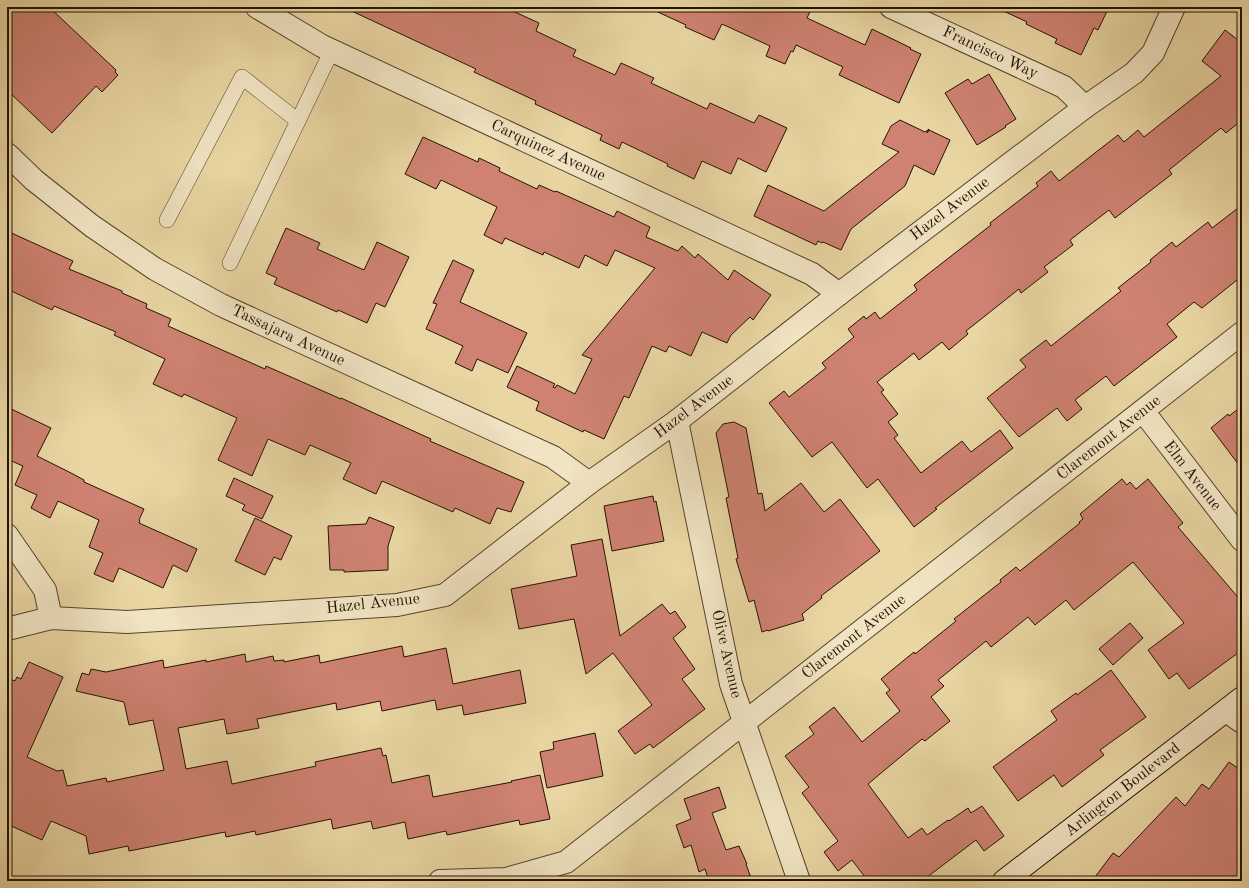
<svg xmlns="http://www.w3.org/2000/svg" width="1249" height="888" font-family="'Old Standard TT',serif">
	<rect width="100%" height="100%" fill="#e9d6a3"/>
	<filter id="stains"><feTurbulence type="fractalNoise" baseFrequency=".005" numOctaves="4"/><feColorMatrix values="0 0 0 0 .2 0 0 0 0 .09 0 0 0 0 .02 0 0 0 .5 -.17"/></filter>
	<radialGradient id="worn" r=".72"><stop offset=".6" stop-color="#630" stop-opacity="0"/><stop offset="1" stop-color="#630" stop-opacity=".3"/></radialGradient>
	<g fill="#cf8272" stroke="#241201">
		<polygon points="7,7 49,7 116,70 115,72 118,75 102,92 96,86 52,133 7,90"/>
		<polygon points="343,7 504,7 539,23 536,31 576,50 573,56 615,75 621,63 654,78 651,83 707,109 710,103 754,123 759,115 787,128 766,172 738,158 731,174 702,161 694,179 667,166 668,164 622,142 619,149 600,140 602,135 535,104 536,101 474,72 476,69"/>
		<polygon points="647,7 812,7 807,18 865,45 872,29 911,48 910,49 921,54 899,103 839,75 843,67 796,45 793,52 791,51 785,64 766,56 770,46 722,24 714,40 685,27 686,25"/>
		<polygon points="995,7 1109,7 1098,30 1094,28 1081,55 1055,43 1057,39 1026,24 1027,22"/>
		<polygon points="1225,30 1242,43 1242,120 1226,133 1221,128 1169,170 1172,174 1115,218 1109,210 1070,240 1073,245 1044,267 1048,272 1021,293 1019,289 966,331 968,334 949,350 942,342 919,360 914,353 877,382 884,390 881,392 898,414 888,422 898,435 894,438 921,473 962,441 971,452 1000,430 1013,448 935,508 937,509 914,527 878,479 867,488 832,442 812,457 769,403 784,391 789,397 826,368 822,363 854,337 848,329 864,316 866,319 875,312 880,319 917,290 914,285 991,225 990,223 1038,186 1036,183 1051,171 1059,181 1118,135 1124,142 1138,130 1144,137 1221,76 1202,61"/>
		<polygon points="989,74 1016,119 1005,126 1006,127 977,145 945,93 968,79 972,84"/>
		<polygon points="900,120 925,132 929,129 927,133 929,130 950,140 934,175 914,165 905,186 851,229 841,250 823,242 822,243 818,241 816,245 754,216 768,185 824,211 899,152 882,144 891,126"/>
		<polygon points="423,137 478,162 479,158 500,168 499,171 537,189 539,185 555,192 556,191 614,217 617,211 650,227 646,237 678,251 682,246 695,258 698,254 728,280 734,270 771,295 753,320 750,317 731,335 727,343 702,332 691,356 669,346 666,352 652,346 629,398 624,396 604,439 584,430 583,432 536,410 539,402 507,387 517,366 555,384 553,387 555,388 557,385 575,394 592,359 582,355 655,268 615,250 607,266 585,255 579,268 544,252 543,255 505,238 502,244 484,235 497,207 441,180 436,189 405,174"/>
		<polygon points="1242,205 1242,276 1202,308 1194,302 1167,324 1177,337 1114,386 1106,376 1075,400 1082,409 1067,421 1057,408 1019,437 987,398 1026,367 1020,360 1046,340 1051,346 1121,291 1118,288 1151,262 1150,260 1172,242 1176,247 1208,222 1212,228"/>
		<polygon points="286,228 320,243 317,249 364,270 377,242 409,257 385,307 376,303 367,323 338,310 337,312 274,284 277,278 266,273"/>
		<polygon points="7,231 73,261 69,269 122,291 122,293 147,304 146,308 171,319 168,326 265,369 266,366 341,399 341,398 431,439 430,441 524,482 511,512 497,508 490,524 455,508 453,512 382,481 376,494 343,479 351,463 310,445 305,455 268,439 252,476 218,460 237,418 184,394 182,397 153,384 165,359 114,335 116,332 54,306 52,310 7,289"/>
		<polygon points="453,260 474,270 460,302 527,333 508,373 477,359 472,371 455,363 463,346 426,329 437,304 433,303"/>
		<polygon points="1242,406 1242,469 1211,428 1228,414 1229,416"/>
		<polygon points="7,407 51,428 37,456 71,473 84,480 84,482 144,509 139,520 140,521 139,523 197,549 187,572 173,565 163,588 119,568 113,582 94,574 103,553 89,547 99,520 58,501 50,518 31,508 37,495 15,485 23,466 7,459"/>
		<polygon points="734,422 746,428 758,494 762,493 765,511 801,483 824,512 840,499 880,551 821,596 822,598 802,614 804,620 768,631 768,630 762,632 754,600 749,602 736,559 738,558 726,498 729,497 716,433 723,424"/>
		<polygon points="234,478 273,496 262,519 242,510 245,505 226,496"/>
		<polygon points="1122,479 1127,485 1130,482 1136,489 1148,479 1183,523 1178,527 1242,602 1242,650 1189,689 1177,673 1169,679 1148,650 1184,623 1133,562 1074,610 1066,600 1035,625 1028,617 991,647 986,641 938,680 944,686 931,697 950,721 925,741 922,739 868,784 908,838 922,828 927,835 948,820 949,821 968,808 971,813 982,806 1004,836 984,851 976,840 922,881 868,881 852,860 838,871 824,852 838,841 802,793 809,787 785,756 814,734 809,727 834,707 862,742 900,711 886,693 890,690 881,679 914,652 915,654 956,621 954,619 1001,582 1000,580 1016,567 1020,571 1080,523 1079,522 1083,519 1080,514"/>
		<polygon points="653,496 654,502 656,501 664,541 612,551 604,506"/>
		<polygon points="369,517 394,527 388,546 388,570 344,572 344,570 330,570 328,526 366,524"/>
		<polygon points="255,518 292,536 281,560 274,557 265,575 235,561"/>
		<polygon points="602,539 620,636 662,604 670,614 675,611 686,627 673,638 695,669 682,679 705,709 653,748 650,744 635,754 618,731 652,705 613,653 586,674 574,619 519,629 511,589 577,576 571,545"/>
		<polygon points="1130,623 1143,638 1113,665 1099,649"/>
		<polygon points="402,646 404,657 446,648 453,684 520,670 526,703 464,715 462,705 437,710 435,700 382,711 380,701 337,710 336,703 257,719 259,728 227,734 224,719 178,728 186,769 227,761 232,784 316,766 315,762 381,748 383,756 386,755 392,783 429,775 433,797 512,782 511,781 540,775 550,819 520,825 519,820 447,835 446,831 408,839 405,822 373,829 371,821 333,829 331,819 256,835 255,831 226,837 225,832 129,851 128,846 89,854 86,836 51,821 42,840 7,824 7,678 15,681 17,677 21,679 29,662 63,677 27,757 57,771 63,770 67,786 106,778 107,782 164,770 153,720 129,725 124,702 76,691 82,673 89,675 91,669 106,672 163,660 164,668 206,660 206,662 245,654 246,662 273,656 274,661 284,660 284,662 319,655 320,663"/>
		<polygon points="1111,670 1146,717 1100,750 1104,755 1062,787 1054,775 1018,801 993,767 1057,720 1051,711 1076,693 1077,695"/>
		<polygon points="595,733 603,776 547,788 540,752 554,749 553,742"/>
		<polygon points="1229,762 1242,771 1242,881 1092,881 1113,853 1119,857 1176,797 1185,806 1202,784 1209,789"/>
		<polygon points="719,787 726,808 712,813 726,850 739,846 747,864 746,864 752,881 709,881 705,869 699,872 691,845 684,848 676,825 691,819 684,799"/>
	</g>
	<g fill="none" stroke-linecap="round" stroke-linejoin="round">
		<defs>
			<g id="service">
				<polyline points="167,220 242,77 298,121"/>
				<polyline points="230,263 332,50"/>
			</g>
			<g id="minor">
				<polyline points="257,7 322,46 812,274 839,294"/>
				<polyline points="891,7 1064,87 1085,107"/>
				<polyline points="7,154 34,180 92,226 155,269 221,305 553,457 589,483"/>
				<polyline points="1143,411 1242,540"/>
				<polyline points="677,421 731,684 799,881"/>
				<polyline points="7,535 45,590 51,618"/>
				<polyline points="7,629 51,618 127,622 397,605 445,595 589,483 677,421 839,294 1085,107 1134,73 1153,53 1174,7"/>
				<polyline points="1226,711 1242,722"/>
				<polyline points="440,881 506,879 566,862 1242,333"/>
			</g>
			<polyline id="secondary" points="1004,881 1242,698"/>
		</defs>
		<use href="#service" stroke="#55432a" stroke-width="16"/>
		<use href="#minor" stroke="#55432a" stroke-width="24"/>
		<use href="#secondary" stroke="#241201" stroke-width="24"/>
		<use href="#service" stroke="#f1e4c3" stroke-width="15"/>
		<use href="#minor" stroke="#f1e4c3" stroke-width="22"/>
		<use href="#secondary" stroke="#f1e4c3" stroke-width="22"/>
	</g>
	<g text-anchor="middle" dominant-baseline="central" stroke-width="4" stroke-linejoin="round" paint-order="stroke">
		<g font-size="16" fill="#241201" stroke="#f1e4c3">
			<text transform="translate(990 53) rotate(25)">Francisco Way</text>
			<text transform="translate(548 151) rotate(25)">Carquinez Avenue</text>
			<text transform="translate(950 209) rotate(-37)">Hazel Avenue</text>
			<text transform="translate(288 336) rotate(25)">Tassajara Avenue</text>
			<text transform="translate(694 407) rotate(-37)">Hazel Avenue</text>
			<text transform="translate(1109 438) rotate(-38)">Claremont Avenue</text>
			<text transform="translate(1192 476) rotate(52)">Elm Avenue</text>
			<text transform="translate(373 604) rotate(-6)">Hazel Avenue</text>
			<text transform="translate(854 637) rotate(-38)">Claremont Avenue</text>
			<text transform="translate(726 654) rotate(77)">Olive Avenue</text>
			<text transform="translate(1123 790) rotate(-38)">Arlington Boulevard</text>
		</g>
	</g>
	<rect width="1249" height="888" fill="none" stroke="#e9d6a3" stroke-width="24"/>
	<rect x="8" y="8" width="1233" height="872" fill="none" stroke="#241201" stroke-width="2"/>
	<rect x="12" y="12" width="1225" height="864" fill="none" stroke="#241201"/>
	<rect width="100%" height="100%" filter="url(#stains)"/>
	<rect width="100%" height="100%" fill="url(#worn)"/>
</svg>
